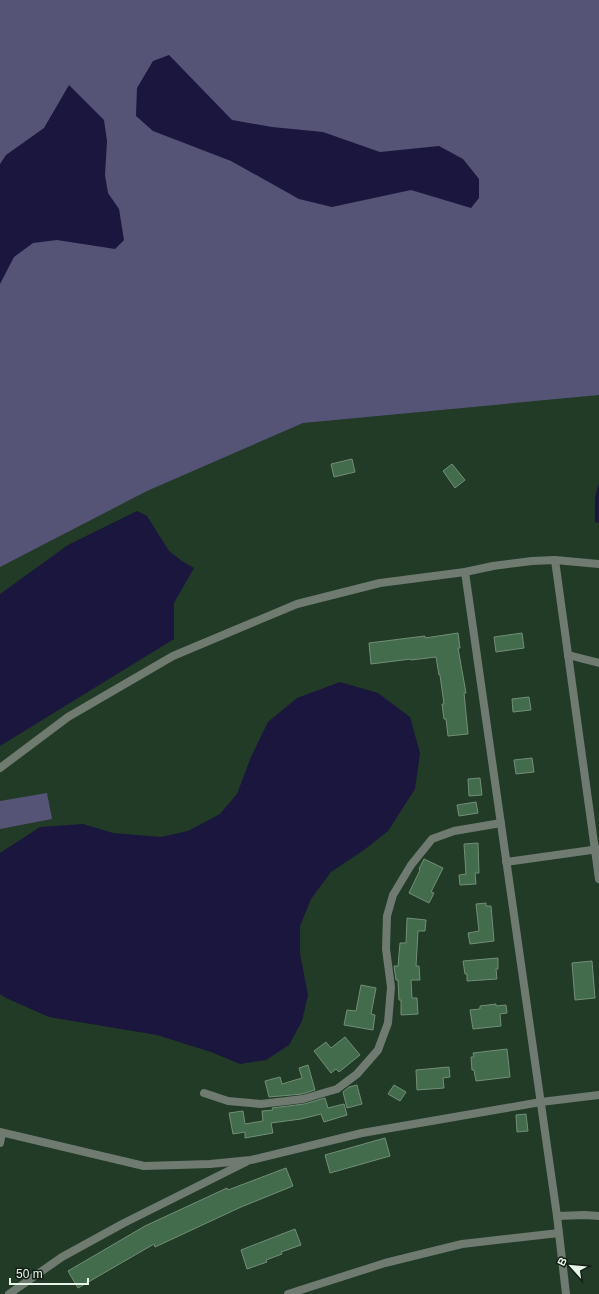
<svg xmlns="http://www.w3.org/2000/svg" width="599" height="1294" font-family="Arial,sans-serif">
	<rect width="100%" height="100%" fill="#213b27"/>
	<g fill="#555477">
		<polygon points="0,0 599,0 599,395 303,423 147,491 0,567"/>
		<polygon points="47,793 52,819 0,829 0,801"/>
	</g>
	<g fill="#1a163d">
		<polygon points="169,55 232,120 272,127 323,132 380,152 439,146 463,159 479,179 479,198 471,208 411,190 332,207 299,199 231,161 153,131 136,116 137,88 153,61"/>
		<polygon points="69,85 104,120 107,141 105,175 108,193 119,209 124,240 115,249 57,240 33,243 14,257 0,284 0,164 6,155 44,128"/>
		<polygon points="599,483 599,523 595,522 595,497"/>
		<polygon points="137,511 147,516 169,551 182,561 194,568 174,603 174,639 0,746 0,594 68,545"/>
		<polygon points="340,682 378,693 410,717 420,753 415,789 388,831 364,850 331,872 311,899 300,926 300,954 308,995 302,1021 289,1045 266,1060 240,1064 211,1052 157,1035 49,1017 6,998 0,994 0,853 40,827 83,824 113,833 161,837 188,831 220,814 237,794 251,757 268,722 297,698"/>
	</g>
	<g fill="#426c4b" stroke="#728f77">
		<polygon points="352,459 355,472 334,477 331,464"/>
		<polygon points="452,464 465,480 455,488 443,471"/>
		<polygon points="458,633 460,648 458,648 466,693 464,693 468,734 448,736 446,719 444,719 442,704 444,704 440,675 439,675 436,657 411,660 411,659 371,664 369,643 425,636 425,638"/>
		<polygon points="522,633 524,648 496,652 494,637"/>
		<polygon points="529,697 531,710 513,712 512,699"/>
		<polygon points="532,758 534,772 516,774 514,760"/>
		<polygon points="480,778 482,795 469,796 468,779"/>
		<polygon points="476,802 478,813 459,816 457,805"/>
		<polygon points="478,843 479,873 475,873 476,884 460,885 459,875 466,874 464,844"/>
		<polygon points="424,859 443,868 431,892 434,893 429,903 409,893 420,870 419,869"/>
		<polygon points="486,903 486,906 491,906 494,941 470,944 468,933 479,931 476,904"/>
		<polygon points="407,918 426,920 425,931 418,931 416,966 419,966 420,980 411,980 412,998 417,998 418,1014 401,1015 401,1000 399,1000 398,980 396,980 394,966 398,966 400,943 406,943"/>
		<polygon points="498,958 498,969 496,969 497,979 467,981 467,974 465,974 463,961"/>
		<polygon points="592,961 595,998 575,1000 572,963"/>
		<polygon points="361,985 376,988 371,1014 375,1015 373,1030 344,1025 347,1010 356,1011"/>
		<polygon points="496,1004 496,1006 506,1005 507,1013 500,1014 501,1026 473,1029 470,1010 480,1009 480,1006"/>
		<polygon points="345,1037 360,1055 339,1072 336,1069 331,1073 314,1051 326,1042 331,1048"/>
		<polygon points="507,1049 510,1077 476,1081 474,1070 472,1070 471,1057 474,1057 473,1053"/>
		<polygon points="308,1065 315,1090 302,1094 269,1097 265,1081 280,1077 282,1084 302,1078 299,1068"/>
		<polygon points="449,1067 450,1077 443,1078 444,1088 417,1090 416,1070"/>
		<polygon points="357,1085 362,1104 347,1108 343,1092 349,1087"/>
		<polygon points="394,1085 406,1092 400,1101 388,1094"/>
		<polygon points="325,1098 328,1108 344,1104 347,1115 324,1122 321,1114 301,1119 271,1123 273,1133 245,1138 245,1132 233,1134 229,1113 243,1111 245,1124 263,1121 262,1111 273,1110 272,1108 304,1104"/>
		<polygon points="526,1114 528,1131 517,1132 516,1115"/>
		<polygon points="385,1138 390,1156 330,1173 325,1155"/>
		<polygon points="286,1168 293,1186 241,1207 155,1247 154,1244 78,1288 68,1271 145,1226 227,1188 228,1190"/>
		<polygon points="295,1229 301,1245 281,1252 282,1254 266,1260 267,1262 247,1269 241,1250"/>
	</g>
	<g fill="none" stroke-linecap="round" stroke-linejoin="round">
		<g stroke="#6f7b71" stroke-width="8">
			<polyline points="555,560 599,879"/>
			<polyline points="465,572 557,1216 566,1294"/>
			<polyline points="568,655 599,663"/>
			<polyline points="0,768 68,717 173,656 297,604 380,583 465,572 493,566 532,561 555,560 599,564"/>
			<polyline points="506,862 599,849"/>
			<polyline points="204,1093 228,1101 261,1104 303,1099 337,1089 357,1074 378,1050 388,1023 391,987 386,949 387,916 393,895 411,865 432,839 454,831 501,823"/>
			<polyline points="0,1132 144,1166 210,1164 251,1160 362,1133 541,1102 599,1095"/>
			<polyline points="0,1143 2,1133"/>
			<polyline points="557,1216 585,1215 599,1216"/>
			<polyline points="9,1294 62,1257 124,1223 246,1162"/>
			<polyline points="288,1294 385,1263 462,1244 559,1233"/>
		</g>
	</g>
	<g transform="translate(571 1266) rotate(297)" stroke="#141f16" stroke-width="3" paint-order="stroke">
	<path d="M0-3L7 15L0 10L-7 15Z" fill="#e6f5e8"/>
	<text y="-6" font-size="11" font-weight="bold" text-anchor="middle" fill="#e6f5e8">B</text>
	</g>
	<path d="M10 1278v6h78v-6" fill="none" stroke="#e6f5e8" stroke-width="2"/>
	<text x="16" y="1278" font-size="12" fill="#e6f5e8" stroke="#141f16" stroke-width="3" paint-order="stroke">50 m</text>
</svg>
